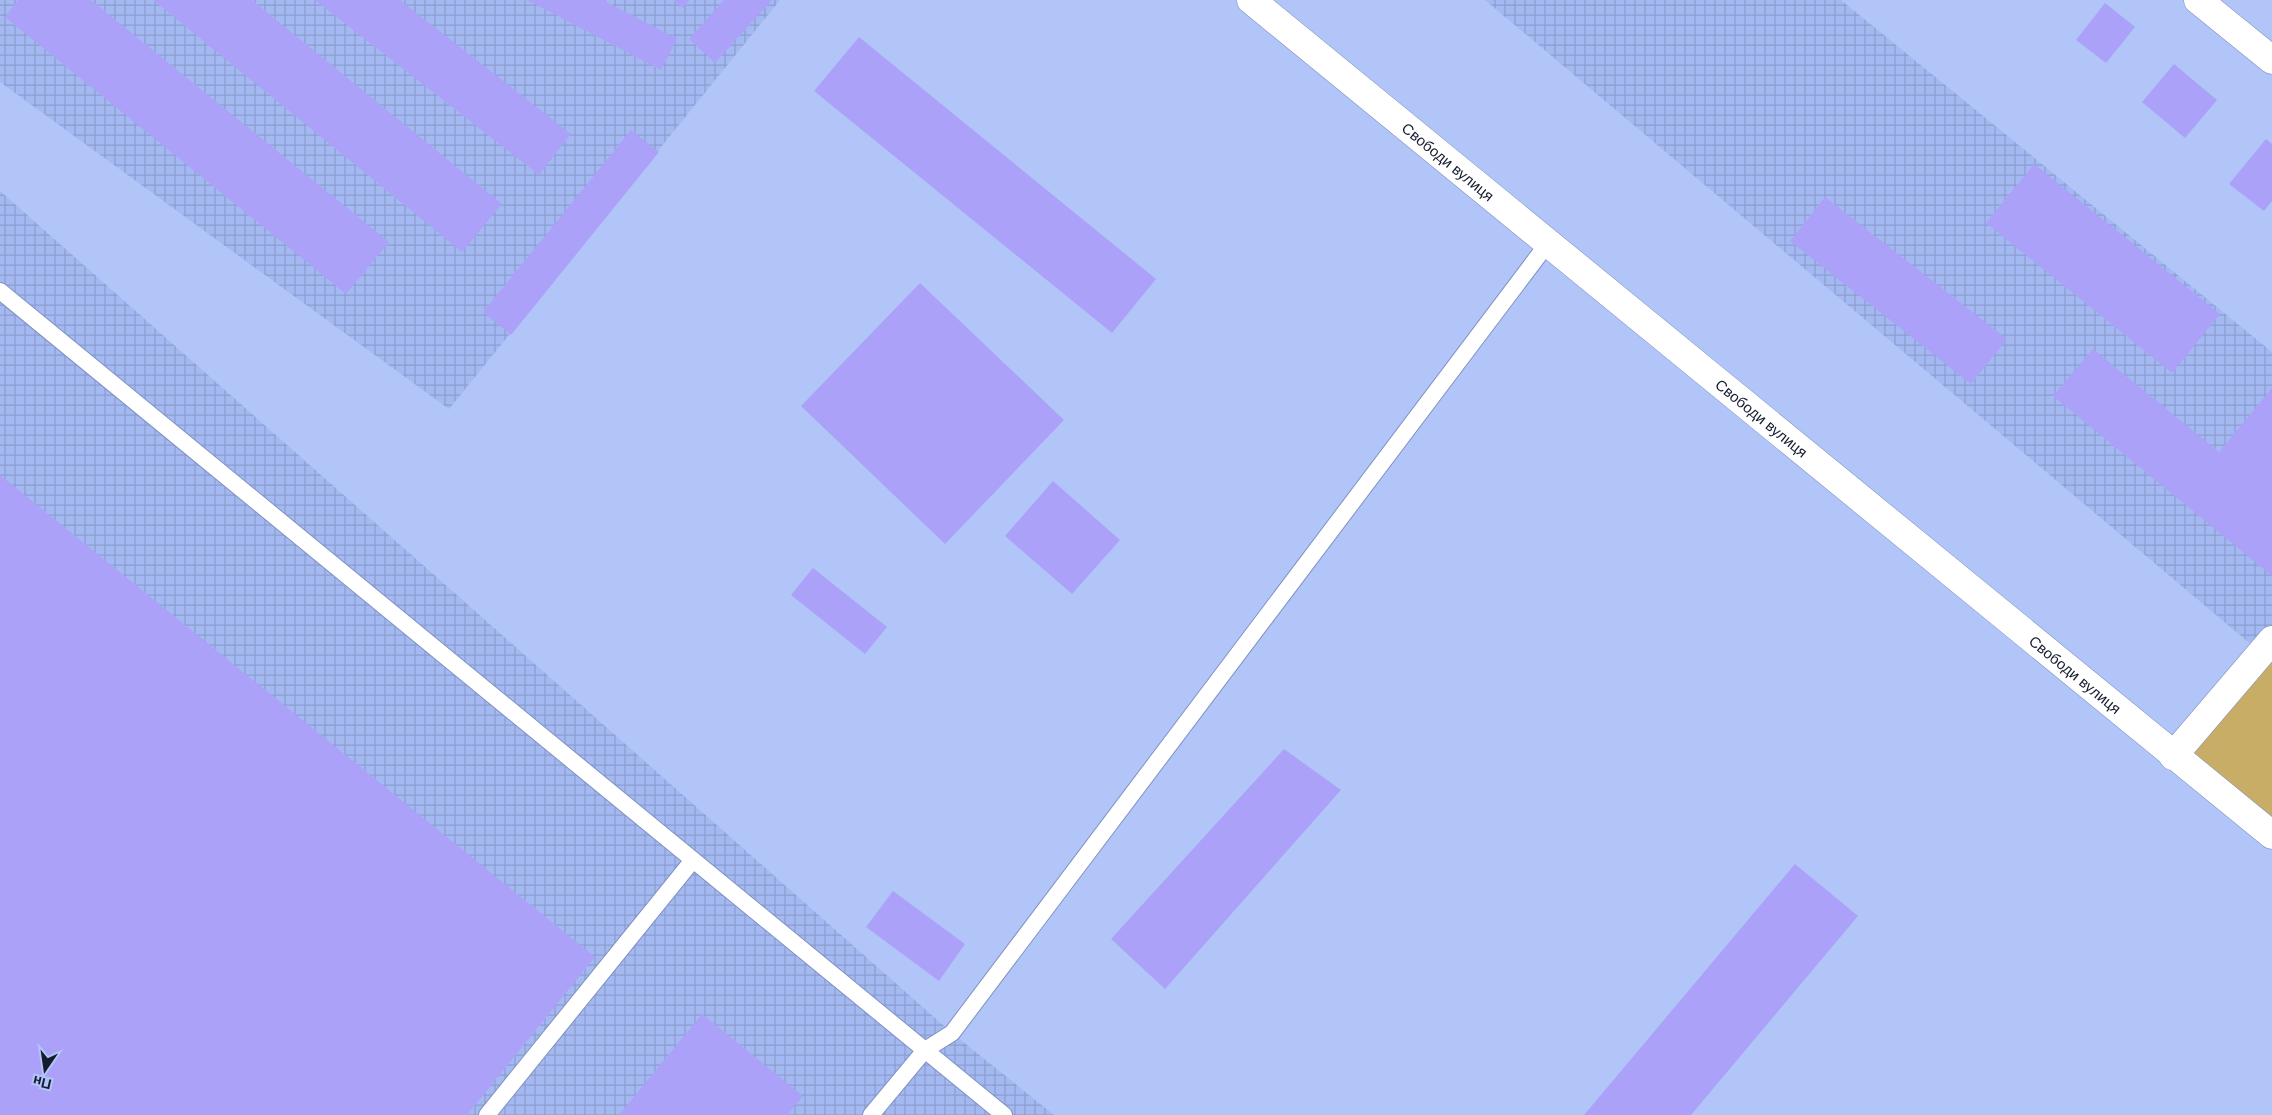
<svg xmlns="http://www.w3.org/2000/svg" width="2272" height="1115" font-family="Arial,sans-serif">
	<defs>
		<pattern id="industrial-grid" width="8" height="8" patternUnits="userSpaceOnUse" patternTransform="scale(1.25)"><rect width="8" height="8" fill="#a4b9f2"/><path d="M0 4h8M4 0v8" fill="none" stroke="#8c9ed0"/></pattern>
	</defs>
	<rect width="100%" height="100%" fill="#b2c5f8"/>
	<g fill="url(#industrial-grid)">
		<polygon points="0,0 780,0 449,409 0,82"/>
		<polygon points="1485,0 1841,0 2272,352 2272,662"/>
		<polygon points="0,191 952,1033 1054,1115 0,1115"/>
	</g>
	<polygon fill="#c8ad67" points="2261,653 2272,662 2272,835 2173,756"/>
	<g fill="#aca1f9">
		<polygon points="18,0 91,0 389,242 346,294 5,17"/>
		<polygon points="153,0 252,0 502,204 462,252"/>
		<polygon points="315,0 400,0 571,134 539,175"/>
		<polygon points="527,0 603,0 677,39 661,70"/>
		<polygon points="673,0 689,0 683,8"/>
		<polygon points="724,0 772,0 715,63 689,39"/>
		<polygon points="2105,3 2135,27 2106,63 2076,40"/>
		<polygon points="859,37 1156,279 1112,333 814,91"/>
		<polygon points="2174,64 2217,100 2185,138 2142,102"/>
		<polygon points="631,130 659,152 511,335 483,312"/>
		<polygon points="2266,139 2272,144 2272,201 2264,211 2229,184"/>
		<polygon points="2034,164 2220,314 2172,373 1986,223"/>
		<polygon points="1825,197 2007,339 1971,384 1790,241"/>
		<polygon points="920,283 1064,420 945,544 801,406"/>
		<polygon points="2093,349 2219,452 2272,388 2272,576 2053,396"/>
		<polygon points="0,475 595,957 467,1115 0,1115"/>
		<polygon points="1053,481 1120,540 1072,594 1005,536"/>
		<polygon points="813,568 887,627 865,654 791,595"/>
		<polygon points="1284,749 1341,790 1165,989 1111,939"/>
		<polygon points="1795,864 1858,916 1691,1115 1584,1115"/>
		<polygon points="893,891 965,944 939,981 866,927"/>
		<polygon points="702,1014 803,1096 787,1115 619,1115"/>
	</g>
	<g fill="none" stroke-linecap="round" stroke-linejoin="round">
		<defs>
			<g id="lane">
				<polyline points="0,291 1004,1115"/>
				<polyline points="487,1115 693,860"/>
				<polyline points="871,1115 925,1050 952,1033 1548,243"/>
			</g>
			<g id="street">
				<path id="s1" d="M1251 0 2272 835"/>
				<polyline points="2198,0 2272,60"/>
				<polyline points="2173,756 2272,640"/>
			</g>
		</defs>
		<use href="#lane" stroke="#8091c2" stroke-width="18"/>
		<use href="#street" stroke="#8091c2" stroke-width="29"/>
		<use href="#lane" stroke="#fff" stroke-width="16"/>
		<use href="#street" stroke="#fff" stroke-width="28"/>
	</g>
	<g text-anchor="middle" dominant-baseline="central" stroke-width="5" stroke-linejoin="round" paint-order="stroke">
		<g font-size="15" fill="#151c2e" stroke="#b2c5f8">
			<text stroke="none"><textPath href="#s1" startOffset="255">Свободи вулиця</textPath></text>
			<text stroke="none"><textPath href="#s1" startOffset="660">Свободи вулиця</textPath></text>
			<text stroke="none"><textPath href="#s1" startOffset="1065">Свободи вулиця</textPath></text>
		</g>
	</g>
	<g transform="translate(45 1070) rotate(193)" stroke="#b2c5f8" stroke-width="4" paint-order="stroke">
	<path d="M0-4L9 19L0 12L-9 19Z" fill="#151c2e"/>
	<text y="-8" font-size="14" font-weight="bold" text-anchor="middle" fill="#151c2e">Пн</text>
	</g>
</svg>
